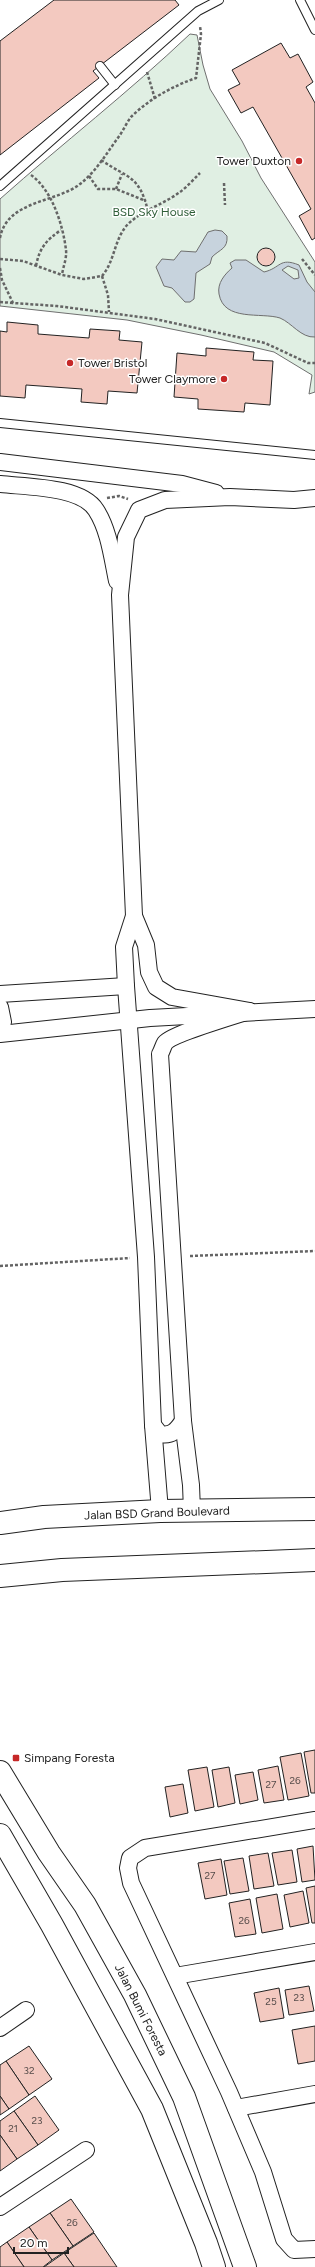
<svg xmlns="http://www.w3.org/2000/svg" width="315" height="2267" font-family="Figtree,sans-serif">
	<rect width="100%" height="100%" fill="#fff"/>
	<path fill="#e0efe3" stroke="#6f6f6f" d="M190 34 197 35 203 65 210 89 242 141 261 178 315 262V392L309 394 312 375 274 352 201 335 127 320 0 306V199C63 143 129 92 190 34Z"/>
	<g fill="#c7d3dd" stroke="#6f6f6f" fill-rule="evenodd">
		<path d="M215 230 222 231 227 236C228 249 220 249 212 257L210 264 196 273 194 299 190 302H185L172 288 164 286 156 267 162 259 174 260 181 251 196 252 208 232Z"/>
		<path d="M235 260H246L264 272C281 268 279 257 299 265L307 282 315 292V337C301 338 292 323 280 318 261 312 224 322 219 294 217 283 225 274 232 268L230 263ZM288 266 298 270 299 278 294 279 282 270Z"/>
	</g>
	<g fill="#f3c9c0" stroke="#222">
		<polygon points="54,0 175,0 179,5 93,71 99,78 0,155 0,41"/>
		<polygon points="281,43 290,58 298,54 313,82 306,87 315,103 315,238 312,240 299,216 311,209 253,107 241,113 228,90 240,84 232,70"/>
		<circle cx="266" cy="257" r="9"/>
		<polygon points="7,322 38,325 38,334 89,338 90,329 120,331 119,340 142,342 137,393 108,391 107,404 81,402 82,389 26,385 25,398 0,396 0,331 7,332"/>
		<polygon points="206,348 254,352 253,360 273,361 270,405 245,403 244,412 198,409 198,399 174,397 177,353 206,356"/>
		<polygon points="315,1750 315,1793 311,1793 304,1752"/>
		<polygon points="301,1753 309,1796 288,1800 280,1757"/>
		<polygon points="278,1766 284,1800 264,1803 258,1770"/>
		<polygon points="207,1767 214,1807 195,1811 188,1770"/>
		<polygon points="229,1767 235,1803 218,1807 212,1770"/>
		<polygon points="253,1772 258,1800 240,1804 235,1775"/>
		<polygon points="183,1784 188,1813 170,1817 165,1787"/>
		<polygon points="313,1846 315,1880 302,1882 297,1849"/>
		<polygon points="292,1850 297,1882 278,1885 272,1853"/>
		<polygon points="268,1853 274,1886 254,1889 249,1856"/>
		<polygon points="243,1858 249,1891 230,1894 224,1861"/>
		<polygon points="221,1859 227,1895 205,1899 198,1863"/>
		<polygon points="315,1886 315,1923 312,1923 306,1888"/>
		<polygon points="303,1891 309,1923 290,1927 284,1895"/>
		<polygon points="277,1894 283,1929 262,1933 256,1898"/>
		<polygon points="250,1899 256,1934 235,1937 229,1903"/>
		<polygon points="309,1986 314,2011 289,2015 285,1990"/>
		<polygon points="279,1988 284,2018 260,2022 254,1993"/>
		<polygon points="315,2026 315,2061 298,2064 292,2030"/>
		<polygon points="29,2046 52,2079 29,2095 6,2061"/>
		<polygon points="6,2061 29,2095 9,2109 0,2096 0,2065"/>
		<polygon points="0,2096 9,2109 0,2115"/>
		<polygon points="35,2096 59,2130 38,2145 14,2111"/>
		<polygon points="14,2111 38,2145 17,2159 0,2135 0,2121"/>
		<polygon points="0,2135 17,2159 0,2171"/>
		<polygon points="71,2199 94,2232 73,2246 50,2213"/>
		<polygon points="50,2213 73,2246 52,2260 29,2227"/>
		<polygon points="29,2227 52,2260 43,2267 24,2267 7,2242"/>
		<polygon points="94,2233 117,2267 74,2267 64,2253"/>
		<polygon points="7,2242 24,2267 0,2267 0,2247"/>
		<polygon points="64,2253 74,2267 44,2267"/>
	</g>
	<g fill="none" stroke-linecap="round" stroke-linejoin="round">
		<defs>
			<g id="service">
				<polyline points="300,0 315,30"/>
				<polyline points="100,66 115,85"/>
				<polyline points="0,186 198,11 219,0"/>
				<polyline points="0,423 315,455"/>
			</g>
			<g id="minor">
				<polyline points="0,462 182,484 216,493"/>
				<path d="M0 484C26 487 81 486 96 510 109 530 112 557 117 581"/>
				<polyline points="134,916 124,947 126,986 146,1257 153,1425 160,1511"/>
				<polyline points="0,994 126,986"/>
				<polyline points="0,1007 3,1022 0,1025"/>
				<polyline points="250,1011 172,997 156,987 149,972 146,945 134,916 120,595 126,537 139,510 165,500 230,497 294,500 315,498"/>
				<polyline points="0,1034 150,1018 315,1009"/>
				<path d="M153 1425 160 1434C172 1436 176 1431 183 1421"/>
				<path d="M192 1511 191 1485 183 1421 160 1054C162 1051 163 1046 165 1043 172 1034 234 1016 249 1011"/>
				<polyline points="315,1820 145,1848 130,1858 128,1868 131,1883 229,2092 263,2172 284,2239 294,2250 315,2249"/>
				<polyline points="175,1976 315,1952"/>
				<polyline points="0,2028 26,2010"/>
				<polyline points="236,2108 315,2094"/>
				<polyline points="0,2207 86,2150"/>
			</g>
			<g id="secondary">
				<polyline points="0,1772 49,1853 85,1905 135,1995 184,2097 245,2267"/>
				<polyline points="0,1835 52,1925 152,2109 206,2243 214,2267"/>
			</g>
			<g id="primary">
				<polyline points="0,1523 44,1517 160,1511 315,1509"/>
				<polyline points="0,1576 62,1570 315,1560"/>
			</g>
		</defs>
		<use href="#service" stroke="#222" stroke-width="10"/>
		<use href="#minor" stroke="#222" stroke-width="18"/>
		<use href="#secondary" stroke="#222" stroke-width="24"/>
		<use href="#primary" stroke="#222" stroke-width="24"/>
		<g stroke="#646464" stroke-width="2.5" stroke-dasharray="3 2" stroke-linecap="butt">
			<polyline points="147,72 155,99"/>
			<path d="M101 160C129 179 139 175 148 211"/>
			<path d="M31 175C52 190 63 225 66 250 67 258 63 267 62 275"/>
			<polyline points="89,176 98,189 116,189 146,201"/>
			<polyline points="224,183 225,205"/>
			<polyline points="116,189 122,174"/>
			<path d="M0 238C7 200 56 203 80 184 96 172 108 151 120 135 124 129 127 122 131 117 149 99 173 86 196 78L201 34 200 26"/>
			<path d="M0 259 23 261 62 275 84 279 102 276C115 261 114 239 128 224 143 210 164 204 180 192 187 187 194 179 200 173"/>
			<polyline points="302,259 315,275"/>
			<path d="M36 266C39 249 46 240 61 230"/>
			<polyline points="0,268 2,280 13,303 57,306 155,319 265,343 308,363 315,363"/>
			<polyline points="102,276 108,295 109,312"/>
			<polyline points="0,302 13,303"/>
			<polyline points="107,498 119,496 128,499"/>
			<polyline points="190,1256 315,1251"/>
			<polyline points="0,1266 130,1258"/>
		</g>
		<use href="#service" stroke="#fff" stroke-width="8"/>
		<use href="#minor" stroke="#fff" stroke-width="16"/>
		<use href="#secondary" stroke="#fff" stroke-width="22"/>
		<use href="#primary" stroke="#fff" stroke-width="22"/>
	</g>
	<g fill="#c62828" stroke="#fff" stroke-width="1.5">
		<circle cx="299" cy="161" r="4"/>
		<circle cx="70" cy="363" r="4"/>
		<circle cx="224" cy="379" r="4"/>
		<rect x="12" y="1754" width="8" height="8" rx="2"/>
	</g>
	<g text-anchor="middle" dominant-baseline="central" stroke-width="3" stroke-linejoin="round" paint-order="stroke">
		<g font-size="10" fill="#564c4a">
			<text x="295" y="1780">26</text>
			<text x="271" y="1784">27</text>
			<text x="210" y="1875">27</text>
			<text x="244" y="1920">26</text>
			<text x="299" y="1997">23</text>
			<text x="271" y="2001">25</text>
			<text x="29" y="2070">32</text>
			<text x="37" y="2120">23</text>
			<text x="13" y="2128">21</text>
			<text x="72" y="2222">26</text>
		</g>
		<g font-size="12" fill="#222" stroke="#fff" text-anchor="end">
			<text x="291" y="161">Tower Duxton</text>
			<text x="78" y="363" text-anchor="start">Tower Bristol</text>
			<text x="216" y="379">Tower Claymore</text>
			<text x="24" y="1758" text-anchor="start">Simpang Foresta</text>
		</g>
		<g font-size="12" fill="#2f5e38" stroke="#fff">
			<text x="154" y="212">BSD Sky House</text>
		</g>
		<g font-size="12" fill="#222" stroke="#fff">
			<text transform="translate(157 1513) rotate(-2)">Jalan BSD Grand Boulevard</text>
			<text transform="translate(141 2010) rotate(63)">Jalan Bumi Foresta</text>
		</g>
	</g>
	<path d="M14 2247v6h54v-6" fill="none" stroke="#222222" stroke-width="2"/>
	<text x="20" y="2247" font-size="12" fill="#222222" stroke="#ffffff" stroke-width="3" paint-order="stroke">20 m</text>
</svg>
